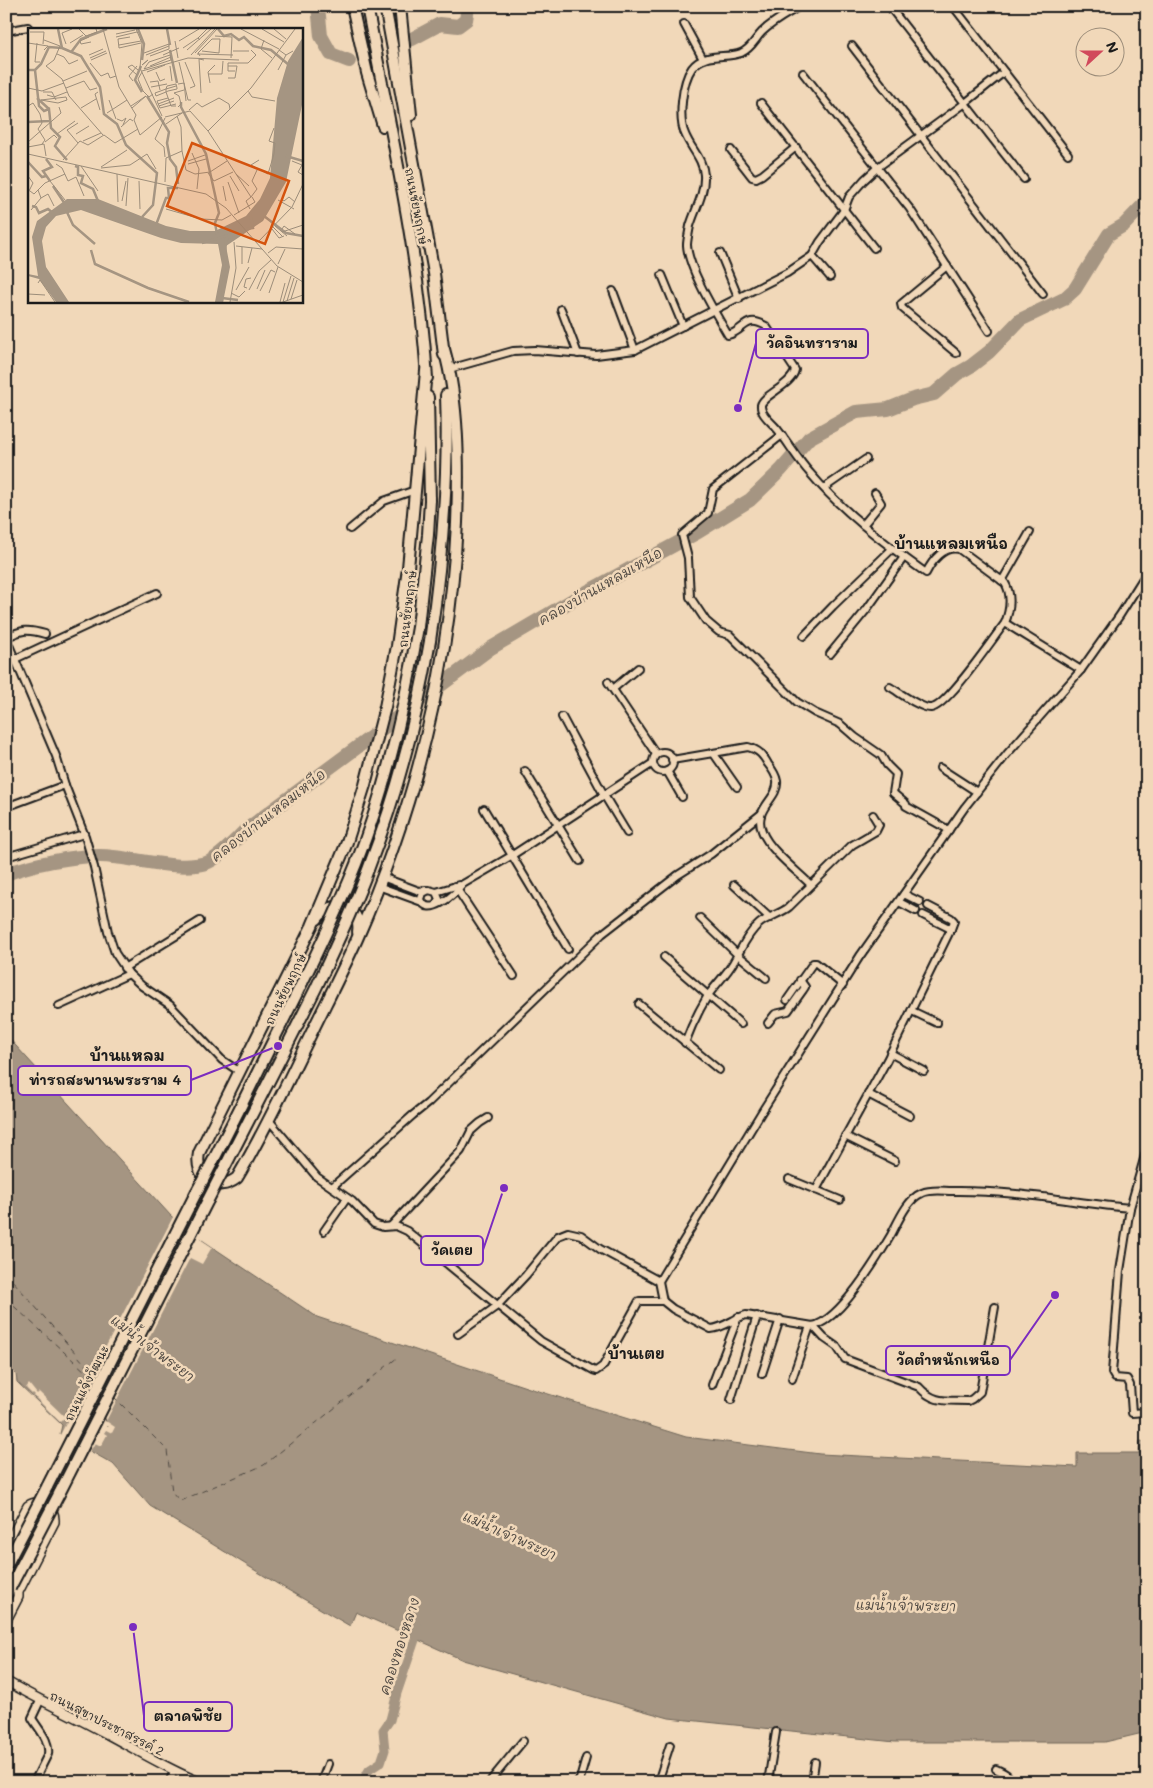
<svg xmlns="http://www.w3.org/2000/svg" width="1153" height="1788" font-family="Mali,'Playpen Sans Thai',sans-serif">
	<rect width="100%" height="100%" fill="#f1d8b9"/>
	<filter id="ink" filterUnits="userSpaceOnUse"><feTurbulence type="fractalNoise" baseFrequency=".02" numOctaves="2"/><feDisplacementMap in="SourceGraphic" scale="10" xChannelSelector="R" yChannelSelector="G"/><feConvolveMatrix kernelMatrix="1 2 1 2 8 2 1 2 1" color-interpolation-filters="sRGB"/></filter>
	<g filter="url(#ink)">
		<polygon fill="#a59582" stroke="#6e6559" points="6,1035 171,1216 199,1238 317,1317 526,1387 686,1437 820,1454 1077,1467 1077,1453 1139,1453 1140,1441 1147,1442 1147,1732 1105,1742 895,1742 669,1718 463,1660 356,1612 350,1626 276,1583 150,1506 113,1464 60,1434 62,1425 17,1382 16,1374 6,1364"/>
		<g fill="#f1d8b9">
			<polygon points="174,1215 201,1237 200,1239 212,1247 202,1264 190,1258 106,1421 115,1427 112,1433 106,1430 104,1433 107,1435 101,1446 95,1443 89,1453 59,1437"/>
			<polygon points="29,1384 37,1394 39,1392 65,1417 60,1422 34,1396 35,1395 33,1393 32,1394 26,1388"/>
		</g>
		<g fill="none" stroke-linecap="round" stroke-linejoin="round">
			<polyline stroke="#a59582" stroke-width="9" points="362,1782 369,1770 381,1762 385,1750 383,1730 390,1720 397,1693 419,1628"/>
			<g stroke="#a59582" stroke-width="14">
				<polyline points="318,6 321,36 331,54 349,61"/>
				<polyline points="412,39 440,24 458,26 466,20 468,6"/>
				<path d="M6 874C33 864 71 856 100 856 131 856 176 872 206 863 220 858 236 839 247 829L491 648 576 598 698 532 750 500 781 470 809 438 856 412 888 409 913 399 934 394 957 374 971 366 989 352 1020 320 1064 299 1075 289 1109 234 1124 225 1147 201"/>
			</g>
			<g stroke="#4c4640" stroke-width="1" stroke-dasharray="6 5" stroke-linecap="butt">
				<polyline points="6,1273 97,1378"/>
				<polyline points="6,1299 87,1373 92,1387"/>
				<polyline points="113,1396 167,1450 172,1492 180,1501 264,1465 398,1357"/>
				<polyline points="104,1416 108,1427"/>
			</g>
			<defs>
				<g id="minor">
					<path d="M800 6C787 14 773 21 762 32 755 39 752 48 741 53 725 59 704 52 692 68 682 82 678 119 685 134 691 149 703 159 704 175 705 194 695 209 690 226 689 232 687 240 687 245 688 268 716 314 728 335 745 331 745 314 766 326L795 370C792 385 763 395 761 405 760 415 773 423 778 430 789 444 798 460 810 473 843 512 884 543 926 573 932 561 944 545 959 549L1005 583C1012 595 1010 610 1005 623L1081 670"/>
					<polyline points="889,6 1024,179"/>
					<polyline points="953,6 1068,154"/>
					<polyline points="684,24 703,59"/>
					<polyline points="6,31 28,27"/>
					<polyline points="852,46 1043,294"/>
					<polyline points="803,73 910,209 989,331"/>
					<polyline points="761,103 874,248"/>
					<polyline points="731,150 752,177 756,178 762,175 796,147"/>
					<polyline points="720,253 739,299"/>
					<polyline points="812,256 830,277"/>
					<polyline points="947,266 901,304 902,308 956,353"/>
					<polyline points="662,275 683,326"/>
					<polyline points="613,291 635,350"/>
					<polyline points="561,309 578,354"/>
					<polyline points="449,369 513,351 535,350 596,355 635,350 787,273 812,256 820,242 844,210 849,197 864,180 878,167 964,104 1004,72"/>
					<polyline points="782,435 713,489 708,513 682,535 688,558 690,597 706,621 719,632 730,635 797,702 815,713 840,724 855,737 881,755 887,765 896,774 893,793 906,804 906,806 949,830"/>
					<polyline points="824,488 866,459"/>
					<polyline points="863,525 881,503 875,493"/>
					<polyline points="350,529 384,501 415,490"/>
					<polyline points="1002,581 1030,532"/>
					<path d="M45 634C28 629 22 629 6 638L56 756 65 785 85 836 94 867 108 932 115 953 129 974 142 986 170 1005 222 1060 240 1072"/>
					<polyline points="804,636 833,606 892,549"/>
					<polyline points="830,654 867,609 904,557"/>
					<polyline points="15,659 157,593"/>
					<polyline points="608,682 656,754"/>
					<path d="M890 687C899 692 921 709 931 708 947 707 993 638 1005 623"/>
					<polyline points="613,689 638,668"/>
					<polyline points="562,717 604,795 627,833"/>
					<circle cx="663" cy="762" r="10"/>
					<polyline points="714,754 737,787"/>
					<path d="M672 760 748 747C759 750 763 755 768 764 772 769 776 775 777 781 779 799 753 808 762 831 769 850 797 871 811 885"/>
					<polyline points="940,768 977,792"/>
					<polyline points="525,771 580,861"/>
					<polyline points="667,771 682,797"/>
					<polyline points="6,807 65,785"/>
					<polyline points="484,809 568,949"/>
					<polyline points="6,857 84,834"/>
					<polyline points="382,877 419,891 426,890"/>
					<polyline points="734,885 770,918"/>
					<polyline points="378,886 422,902"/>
					<polyline points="455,886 514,976"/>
					<polyline points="436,892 459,885"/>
					<polyline points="904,894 920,902"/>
					<polyline points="899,902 916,911"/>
					<path d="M436 905 439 899 436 892 429 890 423 893 421 899C427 919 456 894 463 884L511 856 653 763"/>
					<polyline points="923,915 951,929"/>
					<polyline points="700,918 738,955 766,978"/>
					<polyline points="664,957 741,1024"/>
					<polyline points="124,968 200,921"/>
					<polyline points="787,1000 813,963 816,963 843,985"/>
					<polyline points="639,1004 719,1070"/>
					<polyline points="59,1006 129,974"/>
					<polyline points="912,1011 937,1023"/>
					<polyline points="768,1023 775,1014 788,1011 803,990 805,987 800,980"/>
					<path d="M685 1043C691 1027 698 1012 707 997 715 985 726 975 733 963 741 950 747 934 759 924 767 917 780 914 789 907L852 845 876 831 879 825 873 815"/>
					<polyline points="890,1053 924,1071"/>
					<polyline points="868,1094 910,1116"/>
					<polyline points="268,1119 317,1177 352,1201 374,1224 383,1227 396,1226 407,1231 541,1341 593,1370 596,1371 603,1366 639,1301 663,1301"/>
					<polyline points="845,1136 895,1161"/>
					<polyline points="1147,1148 1130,1208 1120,1271 1112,1373 1115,1378 1127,1379 1130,1385 1132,1413 1147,1412"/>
					<polyline points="789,1179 840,1200"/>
					<polyline points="332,1187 413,1115 428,1103 602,934 678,875 711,854 761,814"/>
					<polyline points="816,1190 887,1060 951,929 954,921 951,918 928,906"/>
					<polyline points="391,1226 461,1151 471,1131 480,1123 488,1118"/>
					<polyline points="324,1231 347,1198"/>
					<path d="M659 1281 663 1301 673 1309 711 1329C724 1328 734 1318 746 1315L813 1326C840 1320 877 1259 891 1235 898 1222 907 1199 922 1193 931 1189 943 1191 952 1191 1012 1190 1071 1202 1130 1208"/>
					<path d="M813 1326 824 1338 837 1347 845 1359 919 1387C934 1404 947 1400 968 1401L972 1399 980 1392 995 1307"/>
					<polyline points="458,1334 497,1306 526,1275 558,1236 568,1232 581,1235 600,1249 659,1281 761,1113 860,956 965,807 1007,754 1081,670 1120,615 1147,572"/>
					<polyline points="762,1374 780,1319"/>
					<polyline points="792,1379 810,1326"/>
					<polyline points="712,1385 738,1317"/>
					<polyline points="731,1400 757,1316"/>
					<path d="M996 1769C1002 1772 1010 1774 1010 1782"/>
					<path d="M34 1782 48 1754C50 1740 39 1730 32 1718L40 1701"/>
					<polyline points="169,1782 174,1771"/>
					<polyline points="321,1782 328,1764"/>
					<polyline points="500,1782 491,1780 523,1741"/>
					<polyline points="577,1782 580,1779 586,1758"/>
					<polyline points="658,1782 670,1745"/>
					<polyline points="768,1782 776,1732"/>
					<polyline points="812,1782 815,1762"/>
				</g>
				<path id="tertiary" d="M6 1681C37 1699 70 1714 101 1731 134 1748 165 1768 200 1782"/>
				<path id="secondary" d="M6 1548 28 1506C41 1498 55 1507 54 1522L18 1592V1597L6 1620"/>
				<g id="primary">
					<polyline points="352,6 367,73 383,126"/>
					<path d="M367 6C390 129 419 252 427 378"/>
					<polyline points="385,6 434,273 444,355"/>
					<polyline points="400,6 411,115"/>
					<path d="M426 371 408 568 397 646 385 707 365 785 346 845 312 926 199 1153C194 1178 216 1194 237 1178 264 1133 286 1085 309 1038 325 1005 342 972 357 939 415 807 450 667 457 523 459 468 459 402 444 349"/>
					<polyline points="418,627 428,535 430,500 428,397"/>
					<path d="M430 641C442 560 449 477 446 395"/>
					<path d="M317 919C331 898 362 905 358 932"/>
					<polyline points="47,1487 196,1193"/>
					<polyline points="59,1494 208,1200"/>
					<polyline points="6,1595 10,1588"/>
				</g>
			</defs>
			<use href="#minor" stroke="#1c1c1c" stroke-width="10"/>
			<use href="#tertiary" stroke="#1c1c1c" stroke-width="11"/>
			<use href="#secondary" stroke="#1c1c1c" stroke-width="12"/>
			<use href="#primary" stroke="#1c1c1c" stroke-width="14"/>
			<use href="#minor" stroke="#f1d8b9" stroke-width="6"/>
			<use href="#tertiary" stroke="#f1d8b9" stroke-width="8"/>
			<use href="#secondary" stroke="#f1d8b9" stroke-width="9"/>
			<use href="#primary" stroke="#f1d8b9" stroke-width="10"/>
			<defs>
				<g id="primary-bridge">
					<path d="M196 1193C226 1138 253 1081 281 1025 308 972 334 919 356 864 386 788 405 707 418 627"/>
					<path d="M208 1200C244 1129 281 1059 316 988 335 948 354 908 369 867 397 794 417 718 430 641"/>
					<polyline points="6,1566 47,1487"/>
					<polyline points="10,1588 59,1494"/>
				</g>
			</defs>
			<use href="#primary-bridge" stroke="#1c1c1c" stroke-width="14" stroke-linecap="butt"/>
			<use href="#primary-bridge" stroke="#f1d8b9" stroke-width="10"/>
		</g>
	</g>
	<g text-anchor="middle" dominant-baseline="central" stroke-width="5" stroke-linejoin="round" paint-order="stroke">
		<g font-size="12" fill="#1c1c1c" stroke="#f1d8b9">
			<text transform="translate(417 206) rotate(79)">ถนนชัยพฤกษ์</text>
			<text transform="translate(407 609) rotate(-83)">ถนนชัยพฤกษ์</text>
			<text transform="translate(285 989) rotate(-64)">ถนนชัยพฤกษ์</text>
			<text transform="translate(86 1383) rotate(-63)">ถนนแจ้งวัฒนะ</text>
			<text transform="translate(107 1723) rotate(27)">ถนนสุขาประชาสรรค์ 2</text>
		</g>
		<g font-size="14" font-style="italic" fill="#4c4640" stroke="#f1d8b9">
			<text transform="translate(600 586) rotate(-30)">คลองบ้านแหลมเหนือ</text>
			<text transform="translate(268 815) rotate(-38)">คลองบ้านแหลมเหนือ</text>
			<text transform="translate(153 1348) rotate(37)">แม่น้ำเจ้าพระยา</text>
			<text transform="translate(510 1535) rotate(24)">แม่น้ำเจ้าพระยา</text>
			<text transform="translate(906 1605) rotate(1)">แม่น้ำเจ้าพระยา</text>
			<text transform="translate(399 1646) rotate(-72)">คลองทองหลาง</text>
		</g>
		<g font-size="15" font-weight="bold" fill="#1c1c1c" stroke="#f1d8b9">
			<text x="951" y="543">บ้านแหลมเหนือ</text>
			<text x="127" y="1055">บ้านแหลม</text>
			<text x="636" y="1353">บ้านเตย</text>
		</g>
	</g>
	<g transform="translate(28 28)">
		<rect width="275" height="275" fill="#f1d8b9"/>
		<path d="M275 9V72L258 154 235 193 198 218 202 239 195 274H187L194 237 190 216 153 215 133 210 53 182 28 188 18 199 14 213 18 239 41 274H28L11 251 0 248V246L10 248 4 209 9 193 39 171H70L138 198 162 203H187L218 188 232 171 242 150 249 70 260 33Z" fill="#a59582"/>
		<path fill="none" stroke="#a59582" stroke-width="2.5" d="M30 1 34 20 53 28 72 59 76 86 89 96 98 117 129 145 125 177 114 189M110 1 116 16 114 32M139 1 142 17M190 1 196 8 203 6 211 12 216 9 225 18 243 22 261 37M142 22 149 55M44 23 53 11 79 1M113 38 107 52 114 64M0 42H7L11 78 16 83 21 81 23 100 32 109 27 118 39 132M7 42 13 36 21 19 34 20M119 68 141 104 139 115 142 131 148 139 150 156M9 70 21 81M153 74V79L178 126 191 185 187 195 189 206M0 94 21 93M258 128 275 133M18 131 24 139 15 143 22 153M0 134 14 149 18 148M47 138 50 139V147L55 148 53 155 65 161 70 173M25 158 37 176M4 178 8 179 11 185 20 181 25 185M38 182 45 197 67 216M236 188 258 205 275 208M128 197 138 170H141L140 160H150M219 201 225 200 222 185M174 215 211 204M63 222 67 236 120 260 161 274M194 270 210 272M194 274 198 211 216 202"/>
		<path fill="none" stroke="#9c8d7a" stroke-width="1" d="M51 1 58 8 69 4 68 1M75 1 91 59 108 87 106 92 112 107 134 89M108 1 114 15 112 40 134 88M213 1 251 21M234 1 256 14M246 1 258 11M2 4H16L15 16M88 6 107 2M187 8 204 9 203 30M61 9 52 13 53 16 63 14M88 9 109 4M102 9 90 11 91 20 113 15M16 12 32 18 26 32 18 38 34 51 41 68 75 107M172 12 170 10 179 1M236 12 233 21 244 30M147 13 150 30M151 13 171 1M0 15 20 18 16 22M9 15 7 34H12M42 15 55 7M38 16 34 5 44 1M91 17 113 13M155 20 170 10M159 22 183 1M251 22 258 27 265 23M174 23 191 25 192 11M205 23H221M116 25 141 16V21L122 28M167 25 189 1M29 26 36 29 41 36 50 32M169 26 205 27M61 27 75 21M118 27 141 18M135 27 151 20M142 27 143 32 116 41 121 34ZM163 27 187 1M172 28 170 25 184 11H192M62 30 78 23M63 32 79 25M120 32 114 37 120 32M151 34 160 72H163M157 34 167 58 162 60M62 35 73 48 80 45 82 50 88 48M122 38 143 29M142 38 144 53M250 42 258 27M114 43 160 30 211 32M207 43H200V35H220L228 27 223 22M114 44 110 51 115 63 121 69 125 66M119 44 137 37M128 44 132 53 137 51M180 46H194L195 33M109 47 100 39 104 37 110 42M200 50H207L209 38H200M35 53 59 43M105 53 101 48 109 38M122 54 130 53 132 62M182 55 180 44 187 37M150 56 156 55 158 73M123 59 139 56M0 60 14 63 36 55M38 60 56 53 62 62 69 60M220 63 224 69 247 73M15 64H24L28 72M70 64 67 66 72 82M173 65 171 31 176 32M19 67 26 69 39 64M38 69 39 72 30 75 13 72ZM140 70 129 73 132 80 148 76M81 72 88 91M130 76 146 70M0 78 5 75 12 86 14 95 10 101 17 112 14 116M103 78 118 68 104 80M131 78 146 73M148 78H143L138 64V61L139 58 148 56 149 60V61L140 63 138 64 128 68 127 65 138 61 148 58M150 79 153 76 151 68 146 65 156 62M53 80 68 71M161 82 169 75 174 79 191 70 201 76 202 81M79 85 99 72M137 89 162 83 180 103 223 169 218 173 222 181M137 90 127 111 136 119 137 129M89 91 94 93 98 90 95 97M50 95 39 102 50 115M138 96 154 85M93 99 102 91 105 93M180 103 223 60 267 1M29 106 47 93M48 106 61 98M55 113 73 105M17 114 26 107 29 110M1 116 0 114 33 85 31 79M0 119 16 116 18 128M154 123 158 142 167 146 182 144 199 133M164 125 171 141 169 161M0 126 178 166 198 180 249 238 275 254M138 130 154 123 153 99 149 88M35 132 52 113 60 117 76 107 87 115 110 101M231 132 223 137 240 146 246 126 247 115 241 113 246 100M160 133 177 127M264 133 274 137 270 144 275 147M28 136 34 140 40 153 48 149 56 168M160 136 178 131M53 138 70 163M73 139 99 122M73 140 102 137 119 126 128 141M180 145 186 153 205 144M89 146 90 174M208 146 221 158M0 148 5 155 0 165M202 148 211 163M22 153 37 172M111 153 112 181M137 154 138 130M200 154 211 185M195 158 198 173M2 163 6 166 17 155 37 146M223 169 229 161 224 153 229 142M13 170 20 166 26 178M253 171 256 173 261 169 267 174M250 172 266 181M94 173 98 153M98 178 100 150M138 181 173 191 194 192 203 187M3 182 13 170 10 162M206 187 227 174 224 169M243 197 255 209M247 198 259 208M244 201 251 210 256 208M254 201 256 198 267 206M254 204 275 197M230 214 264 179 275 156M208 218 234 221M214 219V236M240 225 248 219 275 221M220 235 224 220M250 236 257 221M10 255 12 252 27 274M219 260 216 259 218 251 223 250M229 261 237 242M208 262 221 239M221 262 231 243 243 232M232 263 243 242 247 244M203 265 211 269 217 263M241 265 250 239M0 266 17 267M263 271 269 252M259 273 266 250M202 274 208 240 206 214M252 274 257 255M255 274 263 248M255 274 275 267"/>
		<path fill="#d4530e" fill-opacity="0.15" stroke="#d4530e" stroke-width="2.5" d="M164 115 261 153 237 216 139 178Z"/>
		<rect width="275" height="275" fill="none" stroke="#1c1c1c" stroke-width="2.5"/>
	</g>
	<path fill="none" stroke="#7b2cbf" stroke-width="2" d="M738 408L756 343M278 1046L191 1080M504 1188L483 1250M1055 1295L1010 1360M133 1627L144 1716"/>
	<g fill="#7b2cbf" stroke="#f1d8b9" stroke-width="2">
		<circle cx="738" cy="408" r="5"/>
		<circle cx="278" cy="1046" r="5"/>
		<circle cx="504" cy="1188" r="5"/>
		<circle cx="1055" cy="1295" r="5"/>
		<circle cx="133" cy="1627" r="5"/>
	</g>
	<g fill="#f1d8b9" stroke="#7b2cbf" stroke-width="2">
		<rect x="756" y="329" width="112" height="29" rx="5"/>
		<rect x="18" y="1066" width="173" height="29" rx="5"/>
		<rect x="421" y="1236" width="62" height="29" rx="5"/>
		<rect x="886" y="1346" width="124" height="29" rx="5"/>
		<rect x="144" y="1702" width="88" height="29" rx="5"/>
	</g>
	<g font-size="14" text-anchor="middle" font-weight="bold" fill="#1c1c1c">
		<text x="812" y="348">วัดอินทราราม</text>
		<text x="105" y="1085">ท่ารถสะพานพระราม 4</text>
		<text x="452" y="1255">วัดเตย</text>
		<text x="948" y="1365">วัดตำหนักเหนือ</text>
		<text x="188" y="1721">ตลาดพิชัย</text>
	</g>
	<rect width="1153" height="1788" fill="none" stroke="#f1d8b9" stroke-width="25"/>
	<rect x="12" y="12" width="1128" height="1763" fill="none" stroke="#1c1c1c" stroke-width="2" filter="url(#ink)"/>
	<g transform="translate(1100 52) rotate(69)"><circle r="24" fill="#f1d8b9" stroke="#9c8d7a"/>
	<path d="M0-4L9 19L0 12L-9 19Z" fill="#d1495b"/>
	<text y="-8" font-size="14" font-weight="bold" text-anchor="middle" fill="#1c1c1c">N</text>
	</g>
</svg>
